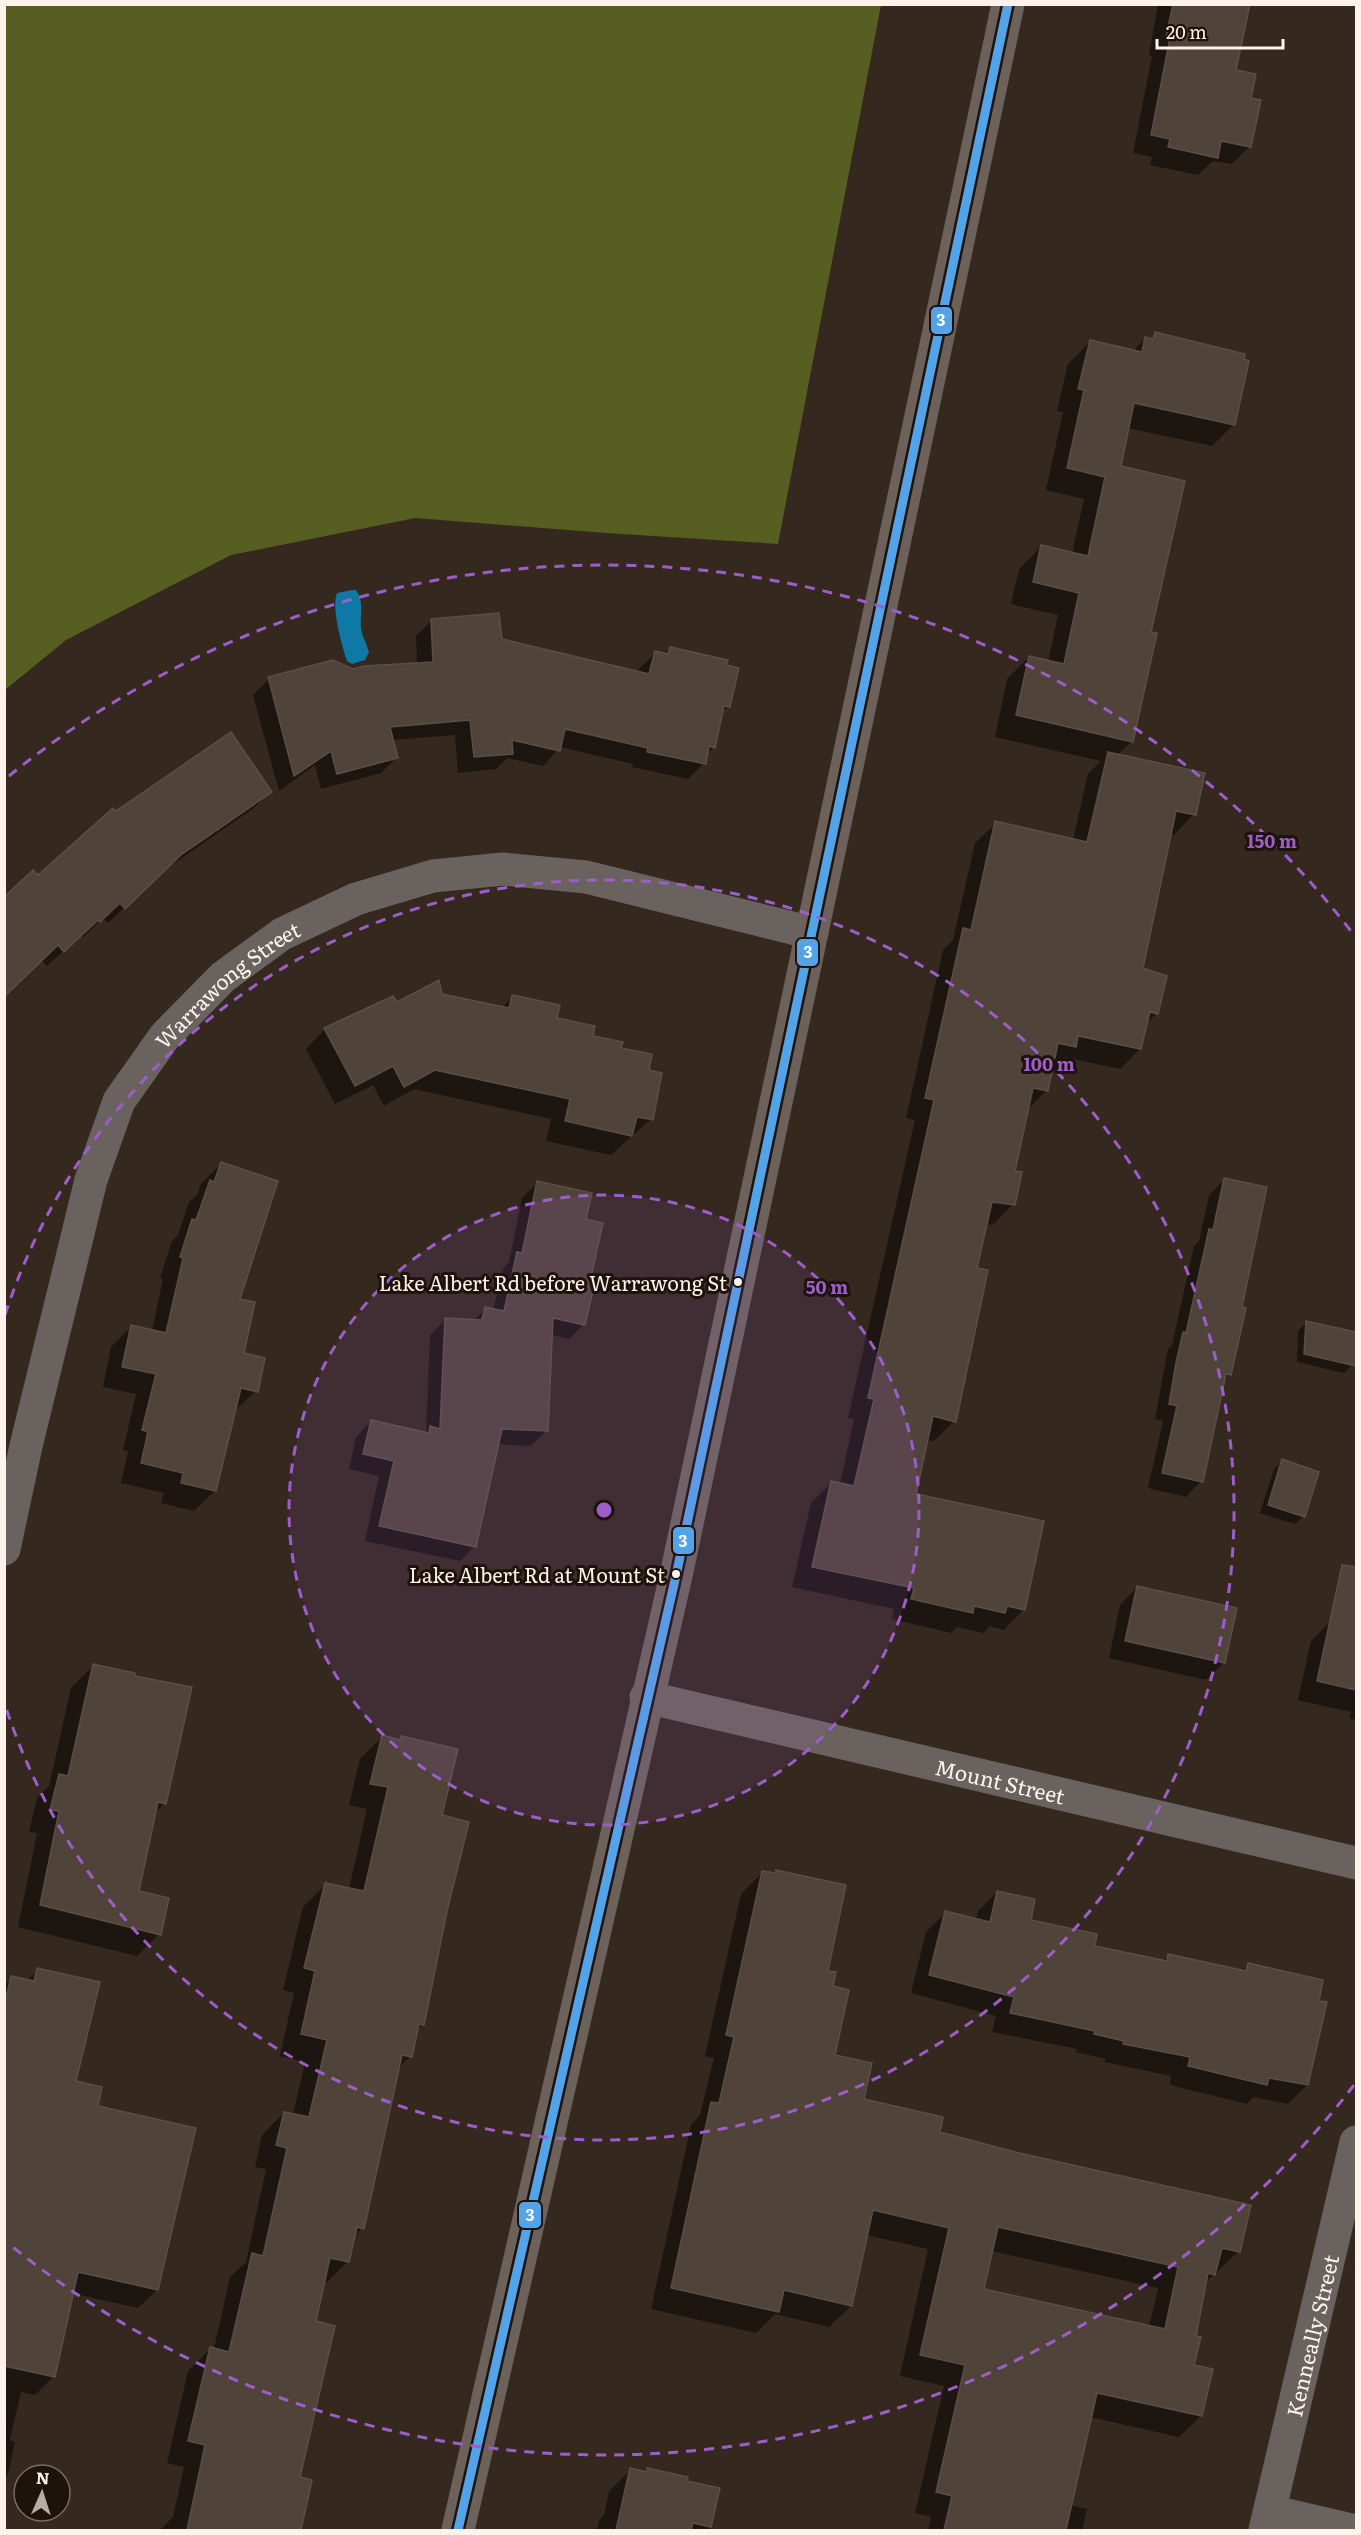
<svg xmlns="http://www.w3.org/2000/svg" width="1361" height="2535" font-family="Literata,serif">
	<rect width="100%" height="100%" fill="#35281f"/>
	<polygon fill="#565e21" points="5,4 881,5 778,544 606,533 415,518 231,555 66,640 5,690"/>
	<path fill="#0d79a4" d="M352 590H356C366 605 358 618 362 633 364 640 367 645 369 652L365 660 352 664 347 661C342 646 331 607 337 593Z"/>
	<g fill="#0007" fill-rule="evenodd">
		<polygon points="1158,4 1249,4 1234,71 1249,99 1250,146 1232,164 1213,161 1198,175 1150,165 1152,157 1133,153 1152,56 1149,55"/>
		<polygon points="1155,334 1234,424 1212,446 1128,428 1119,467 1150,633 1132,741 1117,755 1194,814 1174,835 1170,834 1141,969 1157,1013 1145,1025 1140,1049 1120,1069 1064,1057 1054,1067 1052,1066 1046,1091 1027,1110 1014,1172 1013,1204 993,1225 985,1224 975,1269 954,1421 934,1441 926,1440 914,1495 1024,1609 1004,1630 990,1626 983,1633 957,1627 951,1633 892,1619 894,1609 792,1587 811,1503 831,1483 840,1484 854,1419 848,1418 915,1120 906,1118 943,950 953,940 975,843 996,823 1073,840 1088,774 1101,761 995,737 1007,679 1029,657 1048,662 1058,615 1011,604 1019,569 1041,547 1072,554 1084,499 1046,490 1063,412 1057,411 1068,364 1090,342 1132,352 1145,339 1149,340"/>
		<polygon points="432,620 500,640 638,673 639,669 655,653 664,654 670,648 729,706 721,713 714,747 706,755 704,763 688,779 632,767 633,764 560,747 543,766 507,758 496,769 458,773 455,735 392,740 397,757 381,773 321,789 315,765 279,791 253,695 269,679 417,664 416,636"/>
		<polygon points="270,792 254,808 163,871 108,923 103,918 83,937 81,935 47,966 41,960 38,878 116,813"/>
		<polygon points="441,995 502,1008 513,996 591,1037 619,1049 648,1072 651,1119 611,1155 546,1141 551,1119 414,1089 384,1106 373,1085 335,1104 306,1049 325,1029 396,1004"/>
		<polygon points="221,1164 238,1300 242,1354 256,1391 234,1411 215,1491 194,1511 161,1503 164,1493 121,1483 128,1452 123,1450 136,1394 103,1387 111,1347 131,1327 152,1331 163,1279 160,1278 172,1241 178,1235 189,1202 197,1195 201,1184"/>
		<polygon points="1224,1180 1230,1374 1223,1381 1201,1481 1186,1497 1148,1488 1163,1421 1155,1419 1168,1349 1172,1345 1194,1246 1199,1241 1209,1195"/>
		<polygon points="537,1183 584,1220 590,1278 584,1324 569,1339 551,1335 547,1430 531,1446 497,1444 475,1546 460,1561 365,1541 379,1476 349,1469 356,1437 371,1421 426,1432 430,1335 446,1319 473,1321 485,1309 493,1311 503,1269 509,1262 522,1198"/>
		<polygon points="1306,1323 1356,1334 1356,1350 1352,1365 1344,1373 1297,1362 1298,1331"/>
		<polygon points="1283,1461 1304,1516 1295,1524 1260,1513 1274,1469"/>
		<polygon points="1356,1559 1356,1720 1349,1718 1351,1712 1298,1700 1311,1641 1331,1621 1342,1624"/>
		<polygon points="1137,1587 1224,1662 1206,1680 1109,1658 1120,1605"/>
		<polygon points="93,1666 165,1803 154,1814 137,1892 159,1934 137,1956 18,1927 37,1833 29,1832 37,1798 49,1786 71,1688"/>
		<polygon points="382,1737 398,1741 402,1737 440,1816 445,1910 423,2024 416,2031 411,2056 397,2069 362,2228 353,2238 348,2261 326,2283 323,2282 314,2322 298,2478 310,2481 299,2530 160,2530 173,2517 184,2467 167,2463 188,2371 210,2349 214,2349 230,2277 246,2262 266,2169 255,2167 262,2135 284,2113 293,2115 305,2062 280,2056 294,1993 283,1990 303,1907 325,1885 349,1889 367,1809 349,1805 360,1759"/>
		<path d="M763 1872 774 1875 777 1872 826 1972 831 1987 833 2056 862 2100 938 2133 1239 2251 1204 2284 1194 2337 1193 2366 1211 2370 1201 2416 1179 2437 1090 2417 1070 2505 1087 2509 1082 2530H928L931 2517 915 2513 944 2386 900 2376 928 2249 866 2235 851 2306 829 2327 775 2314 756 2333 651 2309 691 2125 700 2115 714 2058 705 2056 741 1894ZM991 2251 1158 2288 1149 2327 982 2290Z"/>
		<polygon points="997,1892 1029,1921 1093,1947 1162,1962 1169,1955 1241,1972 1249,1964 1307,2085 1288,2104 1253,2097 1247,2104 1170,2085 1171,2076 1105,2062 1106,2059 1076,2052 1077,2049 992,2032 996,2016 911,1993 926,1932 945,1913 976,1920 978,1911"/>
		<polygon points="38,1970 74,2083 97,2107 157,2290 138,2308 71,2293 53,2377 35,2395 21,2392 10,2440 15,2442 8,2474 4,2478 4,1985 12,1978 27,1981"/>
		<polygon points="631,2470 644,2473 648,2470 685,2482 718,2490 709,2530 597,2530 599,2520 604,2515 609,2491"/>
	</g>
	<g fill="#504339" stroke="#5a4f48" stroke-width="1.5" fill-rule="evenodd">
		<polygon points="1173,4 1250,4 1236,70 1256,74 1251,98 1261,100 1251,147 1221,141 1218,158 1168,147 1170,139 1151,135 1170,38 1166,37"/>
		<polygon points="1155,332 1245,354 1244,359 1249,361 1235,425 1134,403 1121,466 1185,481 1151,632 1157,633 1133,742 1016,715 1029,656 1064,664 1079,593 1033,582 1041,545 1088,556 1105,477 1067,468 1084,390 1078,389 1090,340 1142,352 1145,337 1153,339"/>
		<polygon points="499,613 502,639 649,674 655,651 668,654 670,647 728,660 727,665 739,668 730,707 724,706 715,748 709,746 706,764 647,752 648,748 565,729 560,751 512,740 513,754 474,757 470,720 390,727 398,758 337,774 331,751 294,776 268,677 333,660 353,669 364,666 433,662 431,619"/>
		<polygon points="231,732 272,792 181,855 125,909 120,903 100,922 98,920 64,952 58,945 4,997 4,897 33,870 38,875 113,808 116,811"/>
		<polygon points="1108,752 1205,773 1196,815 1176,811 1143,968 1167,976 1158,1014 1150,1012 1141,1049 1078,1036 1076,1047 1058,1043 1048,1091 1033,1088 1015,1171 1022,1172 1015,1205 992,1202 977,1268 988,1270 956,1422 933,1416 916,1494 1044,1521 1025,1610 1007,1606 1005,1613 974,1606 973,1613 911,1599 914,1588 812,1567 831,1481 854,1486 874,1399 868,1398 934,1100 925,1098 963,928 971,930 995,821 1087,842"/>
		<polygon points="439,980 442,994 509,1008 512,995 560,1005 557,1018 595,1026 593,1036 623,1042 621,1048 652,1054 649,1070 662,1073 653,1120 637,1117 632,1136 565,1121 570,1099 435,1070 404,1087 393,1066 355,1086 324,1028 393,996 397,1002"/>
		<polygon points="221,1162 278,1181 240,1299 255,1302 244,1353 265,1358 258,1392 241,1388 216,1491 181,1483 183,1473 141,1463 148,1432 142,1430 156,1374 122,1367 131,1325 166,1333 183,1258 180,1257 192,1219 196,1220 210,1180 214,1182"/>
		<polygon points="1224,1178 1267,1187 1242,1307 1246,1308 1231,1375 1226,1374 1203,1482 1162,1473 1177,1406 1169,1404 1176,1363 1183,1332 1186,1333 1209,1229 1213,1230"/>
		<polygon points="537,1181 592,1193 586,1219 603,1223 591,1277 596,1278 585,1325 553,1318 548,1431 502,1429 476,1547 379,1526 394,1461 363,1454 371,1420 429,1433 430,1426 440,1429 445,1318 482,1320 485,1307 504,1311 517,1252 522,1253"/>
		<polygon points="1306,1321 1356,1332 1356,1366 1304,1354"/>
		<polygon points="1282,1459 1319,1472 1305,1517 1268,1505"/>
		<polygon points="1342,1565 1356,1567 1356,1690 1317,1681"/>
		<polygon points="1137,1586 1237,1608 1225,1663 1125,1641"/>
		<polygon points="93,1664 135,1673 135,1676 192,1687 166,1804 158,1802 139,1891 169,1898 161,1935 40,1905 59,1811 50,1810 59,1774 68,1776"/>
		<polygon points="382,1735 400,1740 401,1736 458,1749 442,1815 469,1822 447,1911 424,2025 419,2024 412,2057 402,2055 364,2229 357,2227 349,2262 330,2258 316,2321 335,2326 300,2477 312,2480 301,2530 187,2530 205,2445 188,2441 210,2347 229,2352 252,2253 263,2256 287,2148 276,2145 284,2112 309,2117 327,2040 301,2034 315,1971 304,1968 325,1883 364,1891 388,1787 370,1784"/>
		<path d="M776 1870 846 1885 828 1971 836 1972 833 1986 849 1990 835 2055 872 2063 864 2099 943 2117 940 2132 1015 2152 1251 2205 1240 2252 1222 2248 1215 2275 1208 2273 1196 2336 1201 2337 1194 2365 1213 2369 1202 2416 1097 2393 1066 2530H944L952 2496 936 2492 965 2365 920 2355 949 2228 873 2210 852 2306 784 2290 779 2312 671 2288 711 2102 719 2103 734 2037 726 2035 762 1871 776 1873ZM998 2227 1178 2267 1165 2329 984 2289Z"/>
		<polygon points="997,1891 1035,1899 1031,1920 1097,1934 1095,1946 1167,1961 1168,1954 1246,1971 1248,1963 1323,1980 1319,2001 1327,2002 1308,2085 1269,2078 1267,2085 1188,2066 1190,2057 1123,2044 1124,2041 1094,2034 1095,2031 1010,2013 1014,1997 929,1975 945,1911 990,1922"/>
		<polygon points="37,1968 100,1982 76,2081 102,2087 98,2106 196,2128 158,2290 78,2272 55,2377 4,2366 4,2007 11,1976 34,1981"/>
		<polygon points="630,2468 647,2472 647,2468 688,2477 687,2481 720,2488 711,2527 693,2523 691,2530 616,2530"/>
	</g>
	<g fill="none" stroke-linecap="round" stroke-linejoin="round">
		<g stroke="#6a625e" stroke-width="33">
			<path id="s1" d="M4 1549 26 1446 91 1180 119 1101 165 1036 223 977 282 934 356 899 433 876 503 869 586 877 812 933"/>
			<path id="s2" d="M646 1697 1356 1863"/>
			<polyline points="1270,2511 1352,2530"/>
			<path id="s3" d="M1265 2530 1356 2142"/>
		</g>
		<polyline stroke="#6c625b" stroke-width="33" points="458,2530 677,1571 1008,4"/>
		<defs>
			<polyline id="bus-1" points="458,2530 677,1571 1008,4"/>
		</defs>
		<use href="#bus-1" stroke="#1e130b" stroke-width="14"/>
		<use href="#bus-1" stroke="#53a3e8" stroke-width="9"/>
	</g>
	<circle cx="604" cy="1510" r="315" fill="#9c5eca" fill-opacity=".12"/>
	<g fill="none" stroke="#9c5eca" stroke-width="3" stroke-dasharray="10 8">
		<circle cx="604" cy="1510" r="315"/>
		<path d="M5 1315A630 630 0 1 1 5 1705"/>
		<path d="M1354 2085A945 945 0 0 1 9 2244M9 776A945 945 0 0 1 1354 935"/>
	</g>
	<g fill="#fdf3ec" stroke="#1e130b" stroke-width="2">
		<circle cx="738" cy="1282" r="5"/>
		<circle cx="676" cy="1574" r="5"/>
	</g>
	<g text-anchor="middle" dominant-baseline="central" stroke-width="6" stroke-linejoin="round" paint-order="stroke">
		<g font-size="20" fill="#fdf3ec" stroke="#1e130b" text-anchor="end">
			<text x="727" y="1282">Lake Albert Rd before Warrawong St</text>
			<text x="665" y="1574">Lake Albert Rd at Mount St</text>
		</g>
		<g font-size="21" fill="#fdf3ec" stroke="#1e130b">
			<text stroke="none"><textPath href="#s1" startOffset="624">Warrawong Street</textPath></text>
			<text stroke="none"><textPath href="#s2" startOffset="364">Mount Street</textPath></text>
			<text stroke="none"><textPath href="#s3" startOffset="200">Kenneally Street</textPath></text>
		</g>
	</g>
	<circle cx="604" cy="1510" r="9" fill="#9c5eca" stroke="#1e130b" stroke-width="3"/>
	<g font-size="18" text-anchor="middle" font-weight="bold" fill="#9c5eca" stroke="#1e130b" stroke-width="6" stroke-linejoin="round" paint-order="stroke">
		<text x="1272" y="848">150 m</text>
		<text x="1049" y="1071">100 m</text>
		<text x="827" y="1294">50 m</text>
	</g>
	<g stroke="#1e130b" stroke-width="2">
		<rect x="930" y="306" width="23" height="29" rx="6" fill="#53a3e8"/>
		<rect x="796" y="938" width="23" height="29" rx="6" fill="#53a3e8"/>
		<rect x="672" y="1526" width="23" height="29" rx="6" fill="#53a3e8"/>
		<rect x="518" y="2201" width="24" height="28" rx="6" fill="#53a3e8"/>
	</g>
	<g font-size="16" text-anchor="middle" font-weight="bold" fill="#fff">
		<text x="941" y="326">3</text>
		<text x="808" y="958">3</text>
		<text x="683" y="1547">3</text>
		<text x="530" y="2221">3</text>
	</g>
	<rect width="1361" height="2535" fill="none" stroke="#fdf3ec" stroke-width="12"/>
	<g transform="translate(42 2493) rotate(3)"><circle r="28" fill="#1e130b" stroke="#776d65" stroke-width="1.5"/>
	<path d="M0-4.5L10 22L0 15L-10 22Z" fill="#b7aca4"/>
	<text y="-9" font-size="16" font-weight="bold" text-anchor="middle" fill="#fdf3ec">N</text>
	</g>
	<path d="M1157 39v9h126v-9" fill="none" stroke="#fdf3ec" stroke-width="3"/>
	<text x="1166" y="39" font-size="18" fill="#fdf3ec" stroke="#1e130b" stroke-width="4.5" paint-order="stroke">20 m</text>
</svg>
